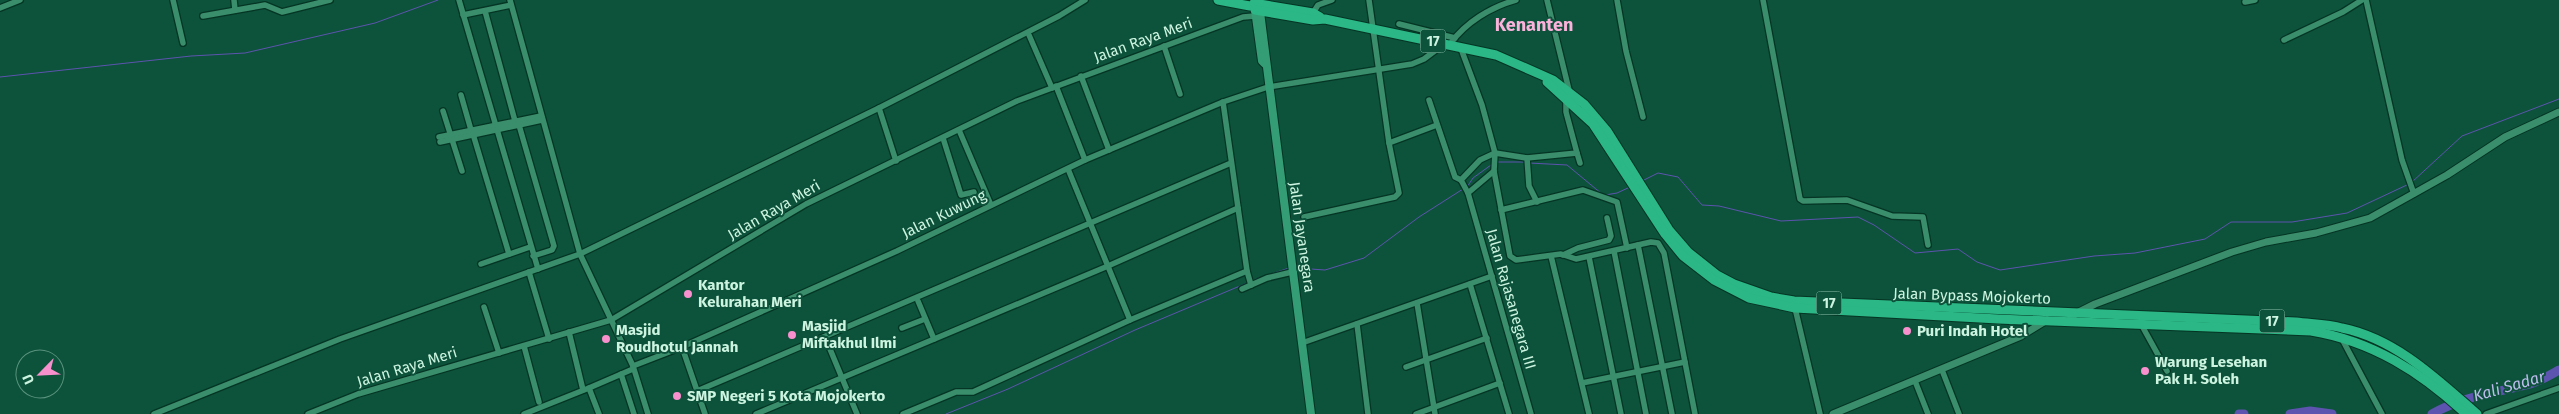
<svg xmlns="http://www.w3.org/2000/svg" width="2559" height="414" font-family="'Fira Sans',sans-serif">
	<rect width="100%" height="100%" fill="#0d523b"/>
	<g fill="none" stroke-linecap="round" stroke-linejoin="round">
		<g stroke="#5c54ae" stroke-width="1">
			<polyline points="0,77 191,56 245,53 375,23 438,0"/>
			<polyline points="1497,162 1525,162"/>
			<polyline points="1529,163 1567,165 1602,194"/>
			<polyline points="1642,181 1658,173 1678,177 1702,205 1719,206 1781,221 1858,217 1874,225 1915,253 1958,249 1977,262 2000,270 2094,256 2135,253 2205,239 2231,222 2292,222 2347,213 2409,184"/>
			<polyline points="2412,182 2462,136 2559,99"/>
			<polyline points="1467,187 1473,178 1491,165"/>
			<polyline points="1605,195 1617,193 1630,187"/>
			<polyline points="1296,268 1325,270 1364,258 1419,217 1463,189"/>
			<polyline points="1253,280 1289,268"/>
			<polyline points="946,414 1008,389 1135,330 1247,283"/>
		</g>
		<g stroke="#5c54ae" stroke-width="9">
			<polyline points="2239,414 2244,414"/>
			<polyline points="2290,414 2310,411 2332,414"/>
			<path d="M2432 414C2463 396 2496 393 2530 384 2540 381 2550 375 2559 370"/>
		</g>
		<defs>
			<g id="minor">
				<polyline points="173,0 183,43"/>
				<polyline points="234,0 235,10"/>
				<polyline points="459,0 538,269"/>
				<polyline points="510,0 580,254 633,366 648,414"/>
				<polyline points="1547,0 1569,90"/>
				<polyline points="1617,0 1626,51 1643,117"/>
				<polyline points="1763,0 1800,199 1803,201 1847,200 1892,216 1923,217 1928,245"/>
				<polyline points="2366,0 2402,160 2414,194"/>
				<polyline points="2245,2 2255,0"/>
				<polyline points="0,8 20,0"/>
				<polyline points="485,11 515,121"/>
				<polyline points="1313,13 1318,5 1332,0"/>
				<polyline points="463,15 511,5"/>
				<polyline points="203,16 265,5 282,12 330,0"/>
				<polyline points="1399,24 1455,38"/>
				<polyline points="1029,35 1052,88"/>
				<polyline points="2284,40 2343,12 2362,0"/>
				<path d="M1450 44C1466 22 1491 7 1516 0"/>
				<polyline points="1164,46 1180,94"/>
				<polyline points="1460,46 1482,105 1495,153 1494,171 1510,256 1516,260 1561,254 1576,259 1651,242 1658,243 1664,253 1695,414"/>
				<polyline points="1081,76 1109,150"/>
				<polyline points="1056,86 1085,160"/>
				<polyline points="461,95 471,130"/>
				<polyline points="1429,100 1455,177 1461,180"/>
				<polyline points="879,108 896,161"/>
				<polyline points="443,111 462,171"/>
				<polyline points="519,125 554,246 552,250 533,256"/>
				<polyline points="959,130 991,205"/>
				<polyline points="473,134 509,254"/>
				<polyline points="439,137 541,116"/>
				<polyline points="943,138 961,195 974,192"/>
				<polyline points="440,142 542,120"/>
				<polyline points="1389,143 1437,125"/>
				<polyline points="1577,153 1580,163"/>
				<polyline points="1527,158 1529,186 1537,202"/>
				<polyline points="1068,169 1130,320"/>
				<polyline points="1468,193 1494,171"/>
				<polyline points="1501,210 1583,190 1617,202 1627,248"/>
				<polyline points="1304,217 1395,197 1399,193 1389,143 1369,0"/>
				<polyline points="1638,245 1672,414"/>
				<polyline points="1614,251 1646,414"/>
				<polyline points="1563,255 1578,248 1609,240 1611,236 1607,218"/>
				<polyline points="1551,256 1589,414"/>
				<polyline points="1589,257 1621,414"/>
				<polyline points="481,264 530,247"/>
				<polyline points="1247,271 1251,285"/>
				<polyline points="529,272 549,339"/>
				<polyline points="1470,284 1509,414"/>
				<polyline points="1242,289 1267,278 1292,272"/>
				<polyline points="918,301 934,339"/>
				<polyline points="1417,303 1435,414"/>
				<polyline points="484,307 499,353"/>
				<polyline points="1795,308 1820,414"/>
				<polyline points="1357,324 1368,414"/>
				<polyline points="2141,324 2167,371"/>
				<polyline points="902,328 925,319"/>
				<polyline points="569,332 583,390"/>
				<polyline points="825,337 857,414"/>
				<polyline points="2342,339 2382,414"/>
				<polyline points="1302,343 1492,276"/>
				<polyline points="524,346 539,402"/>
				<polyline points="682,347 705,414"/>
				<polyline points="633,366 682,347 897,251 1085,160 1223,102 1268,87 1412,64 1424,59 1444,44"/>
				<polyline points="1406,367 1487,338"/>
				<polyline points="1942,370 1959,414"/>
				<polyline points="621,374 634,414"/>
				<polyline points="1915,381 1928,414"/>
				<polyline points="1582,383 1685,362"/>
				<polyline points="697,391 1231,163"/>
				<polyline points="154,414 340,339 580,254 879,108 1059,16 1085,0"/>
				<polyline points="308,414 358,394 611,320 806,204 1017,101 1243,17 1255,16"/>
				<polyline points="524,414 589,388"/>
				<polyline points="599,414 589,388 633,369"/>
				<polyline points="756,414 1108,266 1238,208"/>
				<polyline points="903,414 956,392 973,392 1130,320 1247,271 1223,102"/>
				<polyline points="1416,414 1500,383"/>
				<polyline points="1531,414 1468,193 1461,180 1480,160 1495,153 1527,158 1577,153 1566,112 1566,98"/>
				<polyline points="2486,414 2559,388"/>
			</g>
			<g id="tertiary">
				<polyline points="2069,321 2075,314 2095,304 2232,252 2266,242 2316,233 2370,218 2447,175 2505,137 2559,112"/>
				<polyline points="1833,414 2021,336 2047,320"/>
			</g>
			<g id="secondary">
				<polyline points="1255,10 1262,61 1265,64"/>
				<polyline points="1260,12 1311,414"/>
			</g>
			<g id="trunk">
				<polyline points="1218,0 1250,6"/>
				<polyline points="1254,3 1313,13 1320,17"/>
				<path d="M1255 10 1313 20 1325 19 1496 55 1553 80 1584 104 1607 131 1669 230 1688 252 1717 275 1734 284 1771 297 1794 301 2296 322C2311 324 2327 324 2342 328 2396 339 2437 379 2477 414"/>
				<path d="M1547 82 1593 124 1665 234 1683 256 1714 280 1749 298 1795 308 1998 319 2311 331C2372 341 2421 372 2466 414"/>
			</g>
		</defs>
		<use href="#minor" stroke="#053524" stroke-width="8"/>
		<use href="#tertiary" stroke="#053524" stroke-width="9"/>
		<use href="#secondary" stroke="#053524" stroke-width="10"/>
		<use href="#trunk" stroke="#053524" stroke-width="11"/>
		<use href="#minor" stroke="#3a8e6c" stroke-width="5.5"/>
		<use href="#tertiary" stroke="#3a8e6c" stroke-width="7"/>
		<use href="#secondary" stroke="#349d76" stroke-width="8"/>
		<use href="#trunk" stroke="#2bb786" stroke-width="9"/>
	</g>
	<g fill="#f790cd" stroke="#0d523b" stroke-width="2">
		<circle cx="688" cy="294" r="5"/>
		<circle cx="1907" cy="331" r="5"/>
		<circle cx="792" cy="335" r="5"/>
		<circle cx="606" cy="339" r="5"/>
		<circle cx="2145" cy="371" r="5"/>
		<circle cx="677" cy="396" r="5"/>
	</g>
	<g text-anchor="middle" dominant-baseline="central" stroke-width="4" stroke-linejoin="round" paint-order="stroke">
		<g fill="#0d523b" stroke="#93c3ae" stroke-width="1">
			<rect x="1420.5" y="29.5" width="25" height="23" rx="4"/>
			<rect x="1816.5" y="291.5" width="25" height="23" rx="4"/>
			<rect x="2259.5" y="309.5" width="25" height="23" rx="4"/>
		</g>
		<g font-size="14" font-weight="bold" fill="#ccf4e0">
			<text x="1433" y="41">17</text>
			<text x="1829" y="303">17</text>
			<text x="2272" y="321">17</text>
		</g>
		<g font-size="15" fill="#ccf4e0" stroke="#0d523b">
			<text transform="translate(1143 40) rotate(-20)">Jalan Raya Meri</text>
			<text transform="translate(774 210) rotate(-30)">Jalan Raya Meri</text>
			<text transform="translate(944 214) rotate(-26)">Jalan Kuwung</text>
			<text transform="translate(1302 237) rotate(82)">Jalan Jayanegara</text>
			<text transform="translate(1972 296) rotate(2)">Jalan Bypass Mojokerto</text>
			<text transform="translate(1511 299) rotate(74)">Jalan Rajasanegara III</text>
			<text transform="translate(407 367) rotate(-17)">Jalan Raya Meri</text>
		</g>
		<g font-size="15" font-weight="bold" fill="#ccf4e0" stroke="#0d523b" text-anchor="start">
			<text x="698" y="285">Kantor<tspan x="698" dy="17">Kelurahan Meri</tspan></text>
			<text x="802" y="326">Masjid<tspan x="802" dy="17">Miftakhul Ilmi</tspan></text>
			<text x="616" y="330">Masjid<tspan x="616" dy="17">Roudhotul Jannah</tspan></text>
			<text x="1917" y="331">Puri Indah Hotel</text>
			<text x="2155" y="362">Warung Lesehan<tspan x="2155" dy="17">Pak H. Soleh</tspan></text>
			<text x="687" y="396">SMP Negeri 5 Kota Mojokerto</text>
		</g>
		<g font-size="16" font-style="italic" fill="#bbbbec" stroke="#0d523b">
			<text transform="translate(2509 386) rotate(-16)">Kali Sadar</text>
		</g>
		<g font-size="18" font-weight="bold" fill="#fbb2db" stroke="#0d523b">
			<text x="1534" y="25">Kenanten</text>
		</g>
	</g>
	<g transform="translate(40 374) rotate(246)"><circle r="24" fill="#0d523b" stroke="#59937d"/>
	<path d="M0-4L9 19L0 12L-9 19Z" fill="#f790cd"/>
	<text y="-8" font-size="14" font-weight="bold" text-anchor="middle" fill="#ccf4e0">U</text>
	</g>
</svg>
